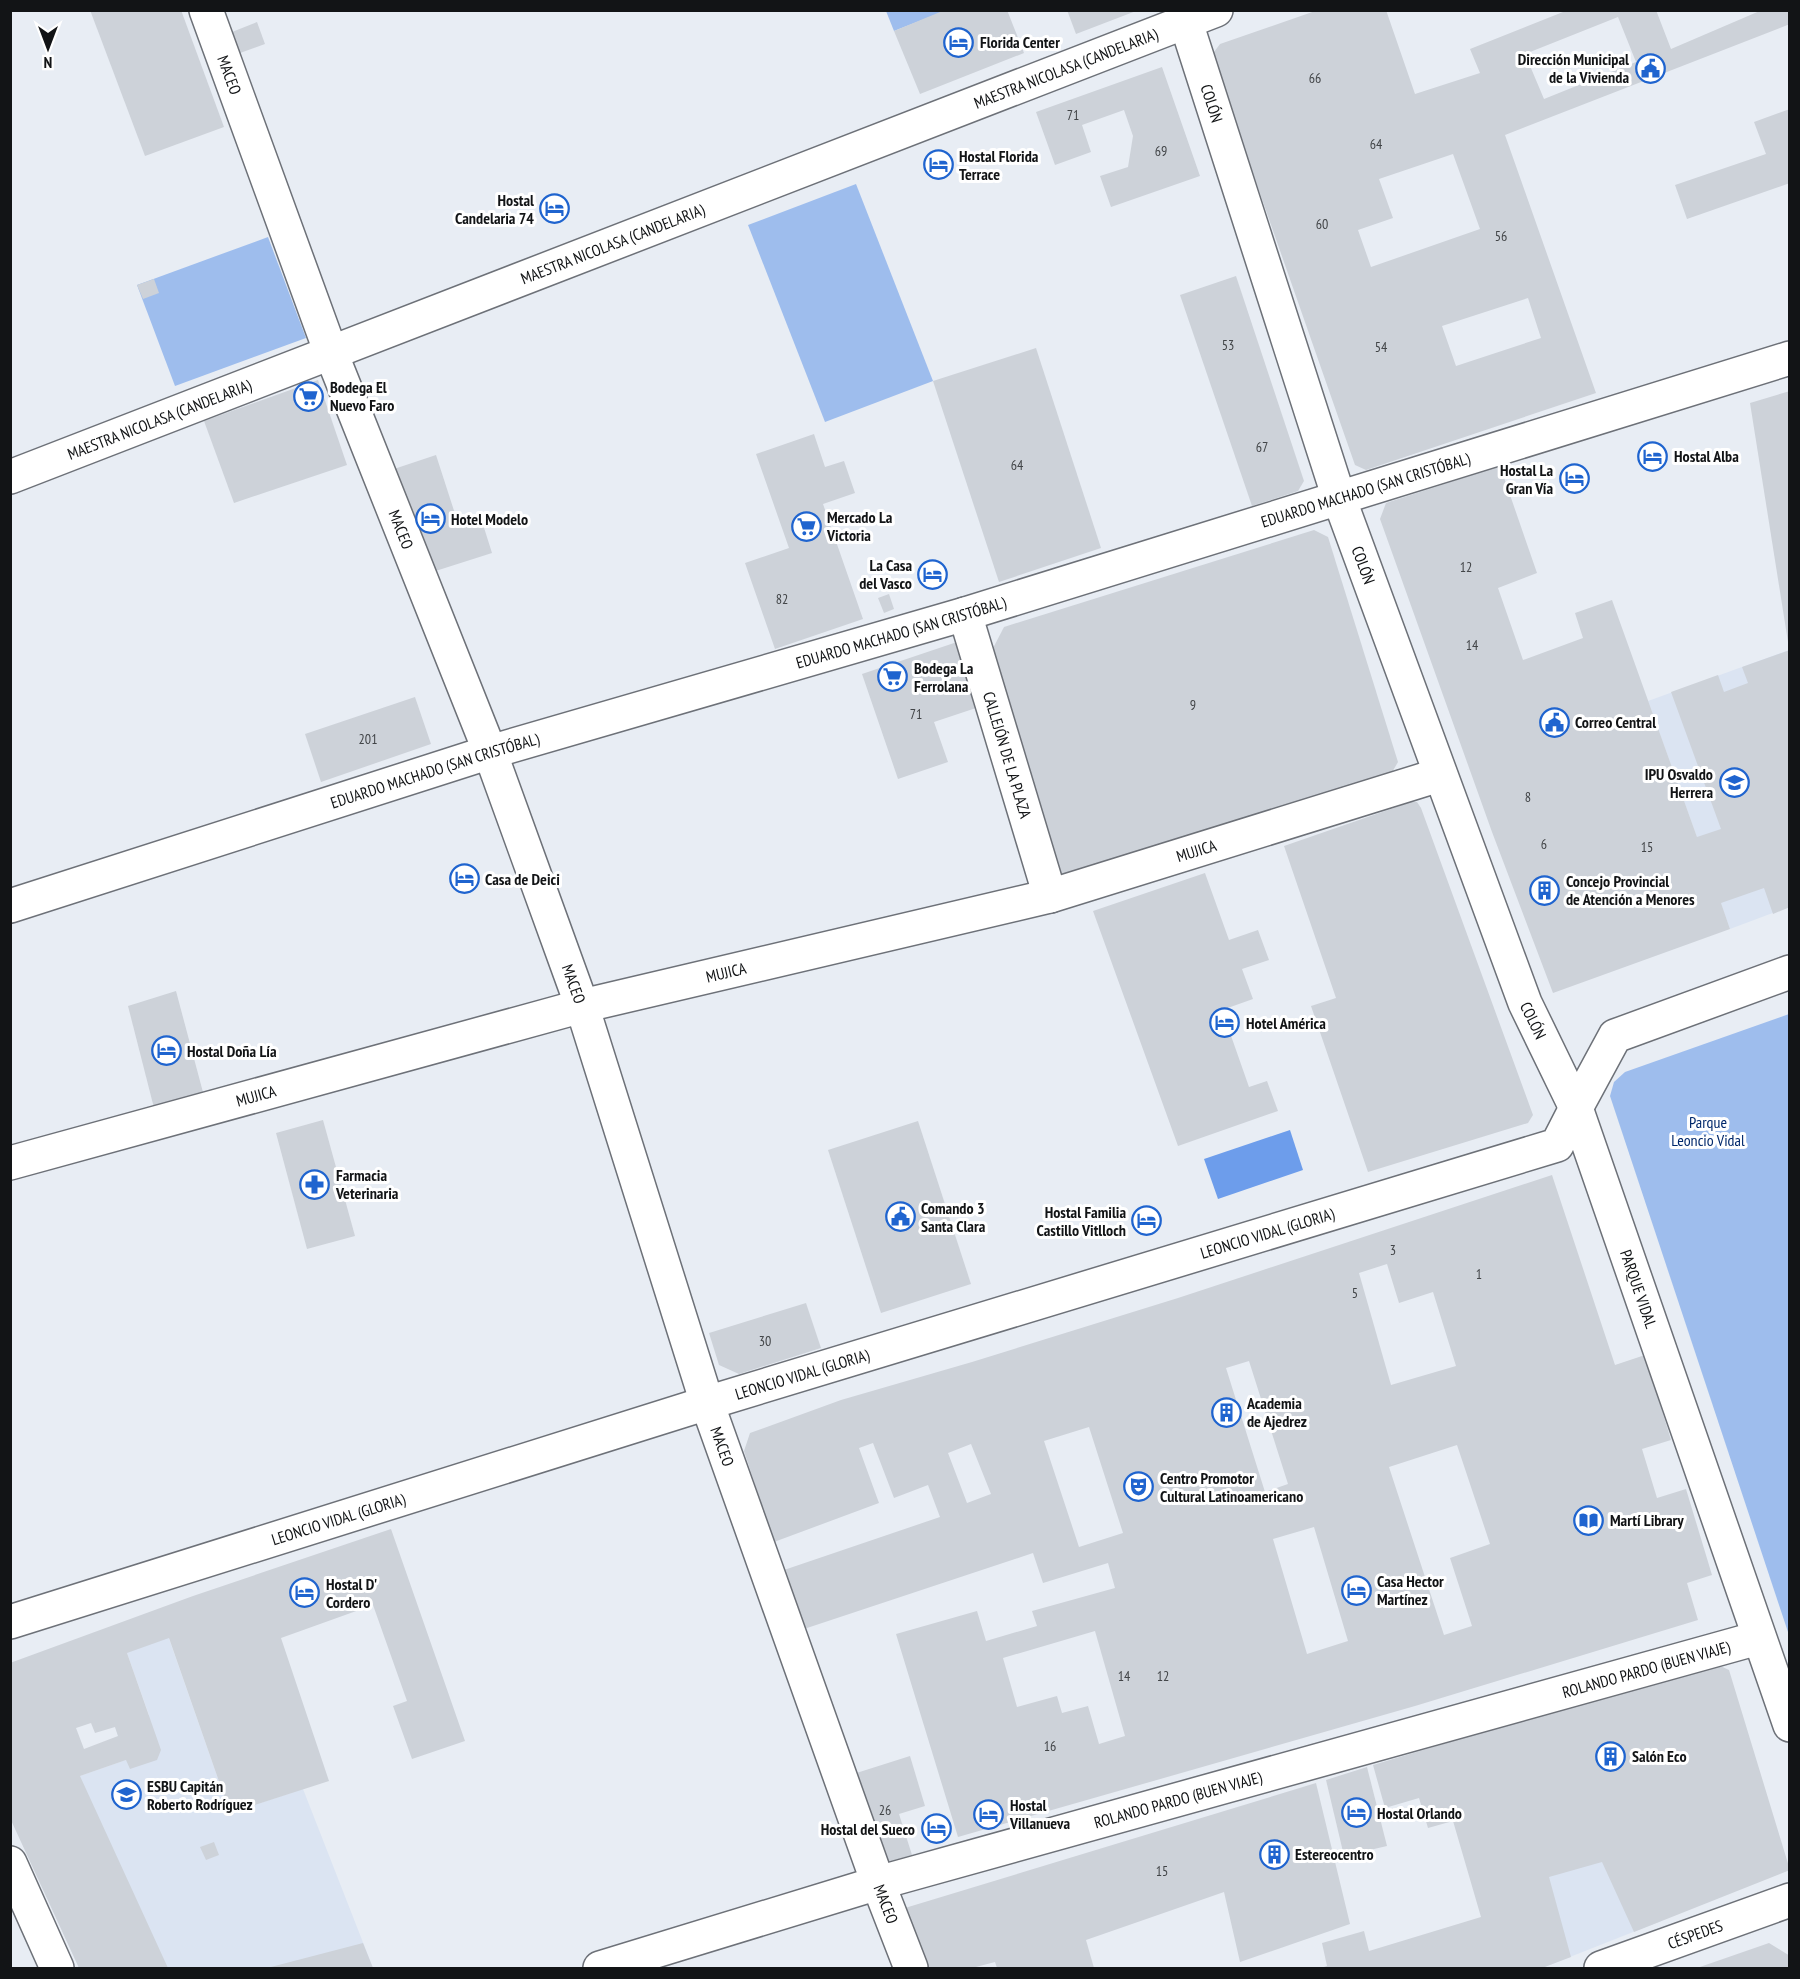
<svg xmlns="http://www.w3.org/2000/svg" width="1800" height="1979" font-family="'PT Sans Narrow',sans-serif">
	<rect width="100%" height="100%" fill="#e8edf4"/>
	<g fill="#dbe4f2">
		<polygon points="1789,650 1789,907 1730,929 1648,701"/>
		<polygon points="159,1610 230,1813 303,1789 373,1968 79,1968 11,1818 80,1776 126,1760 115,1727 149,1715 117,1625"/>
		<polygon points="1620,1816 1661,1921 1542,1968 1523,1968 1509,1908"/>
	</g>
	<g fill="#9ebded">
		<polygon points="886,11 945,11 894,31"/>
		<polygon points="856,184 933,381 825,422 748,225"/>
		<polygon points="268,237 306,338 175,386 137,285"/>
		<polygon points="1789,1014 1790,1014 1789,1635 1610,1096 1614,1082 1625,1072"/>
	</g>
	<polygon fill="#6d9deb" points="1290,1130 1303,1170 1218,1199 1204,1159"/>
	<g fill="#cdd2d9" fill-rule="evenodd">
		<polygon points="90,10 181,10 224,127 145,156"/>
		<polygon points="945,10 1007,10 1024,53 920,94 894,31"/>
		<polygon points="1067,10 1136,10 1136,11 1076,34"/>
		<path d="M1318 10H1386L1415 94 1480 73 1470 49 1568 10H1656L1671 49 1762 10H1790V24L1505 135 1596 393 1366 470 1355 465 1214 62V52L1220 44ZM1618 17 1636 62 1544 99 1525 54ZM1453 154 1480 229 1371 267 1358 230 1393 218 1379 179ZM1528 298 1541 338 1456 366 1442 326Z"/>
		<polygon points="257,22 265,44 240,53 232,32"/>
		<polygon points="1162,67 1200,176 1111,207 1100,176 1128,167 1133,136 1124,110 1082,125 1091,152 1055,165 1036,112"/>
		<polygon points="1790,109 1790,183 1687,219 1675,185 1766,154 1754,122"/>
		<polygon points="1236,276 1304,481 1298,491 1252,506 1180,295"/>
		<polygon points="154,279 159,293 143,299 137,285"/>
		<polygon points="1036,348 1101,548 999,582 933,381"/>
		<polygon points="318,380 347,465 234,503 204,421"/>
		<polygon points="1790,391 1790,642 1788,642 1750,403"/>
		<polygon points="814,434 825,467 844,461 855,493 823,504 863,619 775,649 745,563 789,548 756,454"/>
		<polygon points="436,455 458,523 480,515 492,553 423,575 388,471"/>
		<polygon points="1500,466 1537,573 1498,588 1523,660 1583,638 1575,613 1612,600 1697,837 1721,829 1671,692 1718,675 1724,692 1748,683 1742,667 1790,650 1790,907 1773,914 1764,888 1721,903 1730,929 1553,993 1492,832 1380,519 1386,503"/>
		<polygon points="1314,530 1328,537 1398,762 1391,774 1060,876 990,654 1004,627"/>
		<polygon points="889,594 894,609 884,613 878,598"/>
		<polygon points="957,642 979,707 934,722 948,762 898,779 862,674"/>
		<polygon points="415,697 431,744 321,782 305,734"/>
		<polygon points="1411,802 1417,802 1421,808 1533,1115 1528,1123 1368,1172 1311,1006 1336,998 1284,846"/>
		<polygon points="1205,873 1229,940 1258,930 1269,960 1242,969 1253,999 1222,1010 1249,1087 1267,1081 1278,1111 1178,1146 1093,911"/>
		<polygon points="176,991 204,1096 154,1108 128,1006"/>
		<polygon points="323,1120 355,1236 307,1249 276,1133"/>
		<polygon points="918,1121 971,1284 881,1313 828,1150"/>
		<path d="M1552 1175 1615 1365 1645 1355 1671 1440 1642 1449 1657 1498 1686 1489 1712 1575 1687 1583 1698 1620 1415 1706 958 1837 896 1634 977 1611 986 1641 1037 1626 1032 1611 1115 1588 1108 1563 1043 1583 1033 1553 804 1629 784 1570 940 1517 928 1485 894 1498 873 1443 859 1448 879 1503 774 1542 744 1451 750 1433 841 1400 972 1362 1178 1298ZM1387 1264 1399 1303 1433 1292 1456 1366 1391 1385 1359 1273ZM1249 1361 1288 1484 1265 1492 1226 1368ZM1089 1427 1123 1533 1079 1547 1044 1441ZM971 1444 991 1494 967 1503 948 1453ZM1457 1445 1490 1544 1450 1558 1472 1626 1444 1635 1389 1467ZM1314 1527 1348 1641 1307 1654 1273 1539ZM1095 1631 1125 1736 1099 1744 1088 1706 1062 1713 1057 1696 1017 1707 1003 1658Z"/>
		<polygon points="806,1303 821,1348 739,1374 719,1365 709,1333"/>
		<path d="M391 1529 465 1741 412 1759 393 1706 407 1701 373 1605 281 1638 329 1781 230 1813 169 1638 127 1653 161 1750 157 1760 130 1769 126 1760 80 1776 168 1968H79L10 1818V1663L193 1596ZM91 1723 95 1733 115 1727 118 1736 84 1749 76 1728Z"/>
		<polygon points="1714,1663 1729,1670 1790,1870 1634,1932 1602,1862 1549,1877 1571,1957 1542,1968 1321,1968 1327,1966 1322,1943 1364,1931 1369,1951 1481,1917 1453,1821 1428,1828 1419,1798 1385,1808 1373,1765"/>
		<polygon points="910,1756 925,1806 899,1814 912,1855 876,1866 847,1776"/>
		<polygon points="1367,1767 1387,1846 1344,1856 1326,1780"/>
		<polygon points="1316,1783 1350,1924 1240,1962 1224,1892 1086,1940 1094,1968 997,1968 995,1962 972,1968 925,1968 905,1908"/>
		<polygon points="214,1842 219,1855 206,1860 200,1847"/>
		<polygon points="363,1943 373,1968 267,1968"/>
		<polygon points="1769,1943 1790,1956 1790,1968 1697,1968"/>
	</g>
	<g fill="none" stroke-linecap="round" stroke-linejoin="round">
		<defs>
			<g id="minor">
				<path id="s1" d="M10 477 1216 10"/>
				<path id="s2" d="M965 614 1050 896"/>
				<path id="s3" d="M10 906 490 752 965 614 1790 358"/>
				<path id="s4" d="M10 1163 582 1006 1050 896 1439 775"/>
				<path id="s5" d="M10 1622 707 1403 1557 1145 1576 1108"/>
				<path id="s6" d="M1601 1968 1790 1900"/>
			</g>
			<g id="tertiary">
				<polyline points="1576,1108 1615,1036 1790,972"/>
				<polyline points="10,1863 57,1968"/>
			</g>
			<g id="secondary">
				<path id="s7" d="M206 10 331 353 490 752 582 1006 707 1403 878 1883 911 1968"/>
				<path id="s8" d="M1182 10 1339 498 1525 1003 1576 1108 1790 1725"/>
				<path id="s9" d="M600 1968 878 1883 1758 1638"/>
			</g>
		</defs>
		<use href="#minor" stroke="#6d7178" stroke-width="36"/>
		<use href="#tertiary" stroke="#6d7178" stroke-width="36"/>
		<use href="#secondary" stroke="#6d7178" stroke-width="36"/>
		<use href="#minor" stroke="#fff" stroke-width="33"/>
		<use href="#tertiary" stroke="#fff" stroke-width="33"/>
		<use href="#secondary" stroke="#fff" stroke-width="33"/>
	</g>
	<defs>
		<symbol id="hotel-ring" viewBox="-11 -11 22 22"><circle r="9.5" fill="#fff" stroke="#1f64cf" stroke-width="1.5"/><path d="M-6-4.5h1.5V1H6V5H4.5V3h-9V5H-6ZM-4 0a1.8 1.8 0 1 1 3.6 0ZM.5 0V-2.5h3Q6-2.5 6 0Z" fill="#1f64cf"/></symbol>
		<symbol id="civic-ring" viewBox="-11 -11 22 22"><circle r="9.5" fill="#fff" stroke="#1f64cf" stroke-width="1.5"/><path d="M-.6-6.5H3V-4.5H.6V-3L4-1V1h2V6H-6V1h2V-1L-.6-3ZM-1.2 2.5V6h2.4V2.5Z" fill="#1f64cf"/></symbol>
		<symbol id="supermarket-ring" viewBox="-11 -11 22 22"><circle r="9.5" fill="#fff" stroke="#1f64cf" stroke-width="1.5"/><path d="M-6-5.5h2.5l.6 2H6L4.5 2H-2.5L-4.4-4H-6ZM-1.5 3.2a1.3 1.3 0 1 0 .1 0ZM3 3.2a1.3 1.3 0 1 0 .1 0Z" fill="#1f64cf"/></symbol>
		<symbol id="school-ring" viewBox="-11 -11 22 22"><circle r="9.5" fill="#fff" stroke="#1f64cf" stroke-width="1.5"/><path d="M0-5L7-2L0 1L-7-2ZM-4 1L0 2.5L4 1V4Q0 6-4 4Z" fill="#1f64cf"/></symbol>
		<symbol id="building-ring" viewBox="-11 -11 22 22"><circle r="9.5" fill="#fff" stroke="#1f64cf" stroke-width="1.5"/><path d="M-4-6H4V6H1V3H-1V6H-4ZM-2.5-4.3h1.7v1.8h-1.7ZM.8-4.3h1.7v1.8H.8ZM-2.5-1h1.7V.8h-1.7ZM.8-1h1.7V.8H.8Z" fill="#1f64cf"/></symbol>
		<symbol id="pharmacy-ring" viewBox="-11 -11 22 22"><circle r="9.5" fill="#fff" stroke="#1f64cf" stroke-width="1.5"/><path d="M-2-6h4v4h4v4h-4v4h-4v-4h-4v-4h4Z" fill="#1f64cf"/></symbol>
		<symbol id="theatre-ring" viewBox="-11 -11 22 22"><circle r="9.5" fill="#fff" stroke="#1f64cf" stroke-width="1.5"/><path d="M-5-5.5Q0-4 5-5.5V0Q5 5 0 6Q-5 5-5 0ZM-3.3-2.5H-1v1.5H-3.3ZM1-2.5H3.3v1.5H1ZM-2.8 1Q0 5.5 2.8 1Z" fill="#1f64cf"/></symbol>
		<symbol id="library-ring" viewBox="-11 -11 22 22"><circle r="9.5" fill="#fff" stroke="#1f64cf" stroke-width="1.5"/><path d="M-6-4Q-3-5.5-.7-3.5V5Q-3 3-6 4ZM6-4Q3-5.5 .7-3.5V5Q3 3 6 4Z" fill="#1f64cf"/></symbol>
	</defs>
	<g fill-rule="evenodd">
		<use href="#hotel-ring" x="942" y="26" width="33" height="33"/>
		<use href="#civic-ring" x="1634" y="52" width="33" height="33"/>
		<use href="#hotel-ring" x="922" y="148" width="33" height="33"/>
		<use href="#hotel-ring" x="538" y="192" width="33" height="33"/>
		<use href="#supermarket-ring" x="292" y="380" width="33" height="33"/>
		<use href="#hotel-ring" x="1636" y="440" width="33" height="33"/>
		<use href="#hotel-ring" x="1558" y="462" width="33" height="33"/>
		<use href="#hotel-ring" x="414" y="502" width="33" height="33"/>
		<use href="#supermarket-ring" x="790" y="510" width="33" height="33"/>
		<use href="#hotel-ring" x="916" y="558" width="33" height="33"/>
		<use href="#supermarket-ring" x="876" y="660" width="33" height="33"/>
		<use href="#civic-ring" x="1538" y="706" width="33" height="33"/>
		<use href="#school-ring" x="1718" y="766" width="33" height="33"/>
		<use href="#hotel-ring" x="448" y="862" width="33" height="33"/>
		<use href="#building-ring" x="1528" y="874" width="33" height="33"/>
		<use href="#hotel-ring" x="1208" y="1006" width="33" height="33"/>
		<use href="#hotel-ring" x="150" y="1034" width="33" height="33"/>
		<use href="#pharmacy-ring" x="298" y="1168" width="33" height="33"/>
		<use href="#civic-ring" x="884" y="1200" width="33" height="33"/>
		<use href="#hotel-ring" x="1130" y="1204" width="33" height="33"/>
		<use href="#building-ring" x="1210" y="1396" width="33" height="33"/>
		<use href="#theatre-ring" x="1122" y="1470" width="33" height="33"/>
		<use href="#library-ring" x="1572" y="1504" width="33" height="33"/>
		<use href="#hotel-ring" x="1340" y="1574" width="33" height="33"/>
		<use href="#hotel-ring" x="288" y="1576" width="33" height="33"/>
		<use href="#building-ring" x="1594" y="1740" width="33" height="33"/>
		<use href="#school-ring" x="110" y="1778" width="33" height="33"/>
		<use href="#hotel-ring" x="1340" y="1796" width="33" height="33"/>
		<use href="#hotel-ring" x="972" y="1798" width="33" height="33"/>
		<use href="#hotel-ring" x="920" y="1812" width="33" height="33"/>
		<use href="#building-ring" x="1258" y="1838" width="33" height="33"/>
	</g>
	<g text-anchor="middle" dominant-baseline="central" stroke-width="6" stroke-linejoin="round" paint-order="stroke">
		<g font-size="14" fill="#414447">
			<text x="1315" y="78">66</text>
			<text x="1073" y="115">71</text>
			<text x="1376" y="144">64</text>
			<text x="1161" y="151">69</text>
			<text x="1322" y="224">60</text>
			<text x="1501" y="236">56</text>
			<text x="1228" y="345">53</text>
			<text x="1381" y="347">54</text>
			<text x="1262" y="447">67</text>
			<text x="1017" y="465">64</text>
			<text x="1466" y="567">12</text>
			<text x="782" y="599">82</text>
			<text x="1472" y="645">14</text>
			<text x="1193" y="705">9</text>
			<text x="916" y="714">71</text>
			<text x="368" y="739">201</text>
			<text x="1528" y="797">8</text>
			<text x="1544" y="844">6</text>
			<text x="1647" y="847">15</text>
			<text x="1393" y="1250">3</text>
			<text x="1479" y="1274">1</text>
			<text x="1355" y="1293">5</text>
			<text x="765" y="1341">30</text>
			<text x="1124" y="1676">14</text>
			<text x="1163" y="1676">12</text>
			<text x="1050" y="1746">16</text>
			<text x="885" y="1810">26</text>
			<text x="1162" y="1871">15</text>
		</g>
		<g font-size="16" font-weight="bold" fill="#121416" stroke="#fff" text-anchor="start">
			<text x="980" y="42">Florida Center</text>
			<text x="1629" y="59" text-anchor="end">Dirección Municipal<tspan x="1629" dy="18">de la Vivienda</tspan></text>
			<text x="959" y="156">Hostal Florida<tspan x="959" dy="18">Terrace</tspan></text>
			<text x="534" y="200" text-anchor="end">Hostal<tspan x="534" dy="18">Candelaria 74</tspan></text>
			<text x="330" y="387">Bodega El<tspan x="330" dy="18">Nuevo Faro</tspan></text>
			<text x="1674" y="456">Hostal Alba</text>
			<text x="1553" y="470" text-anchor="end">Hostal La<tspan x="1553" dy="18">Gran Vía</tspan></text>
			<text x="827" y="517">Mercado La<tspan x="827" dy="18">Victoria</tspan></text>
			<text x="451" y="519">Hotel Modelo</text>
			<text x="912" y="565" text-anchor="end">La Casa<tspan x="912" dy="18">del Vasco</tspan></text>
			<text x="914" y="668">Bodega La<tspan x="914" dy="18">Ferrolana</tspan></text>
			<text x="1575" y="722">Correo Central</text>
			<text x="1713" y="774" text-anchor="end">IPU Osvaldo<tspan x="1713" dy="18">Herrera</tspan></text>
			<text x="485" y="879">Casa de Deici</text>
			<text x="1566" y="881">Concejo Provincial<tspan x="1566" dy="18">de Atención a Menores</tspan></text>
			<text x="1246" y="1023">Hotel América</text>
			<text x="187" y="1051">Hostal Doña Lía</text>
			<text x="336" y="1175">Farmacia<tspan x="336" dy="18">Veterinaria</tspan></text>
			<text x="921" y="1208">Comando 3<tspan x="921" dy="18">Santa Clara</tspan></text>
			<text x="1126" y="1212" text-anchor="end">Hostal Familia<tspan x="1126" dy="18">Castillo Vitlloch</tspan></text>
			<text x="1247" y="1403">Academia<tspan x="1247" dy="18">de Ajedrez</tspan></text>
			<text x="1160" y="1478">Centro Promotor<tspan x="1160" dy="18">Cultural Latinoamericano</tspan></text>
			<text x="1610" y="1520">Martí Library</text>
			<text x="1377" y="1581">Casa Hector<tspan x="1377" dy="18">Martínez</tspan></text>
			<text x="326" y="1584">Hostal D'<tspan x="326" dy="18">Cordero</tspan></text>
			<text x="1632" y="1756">Salón Eco</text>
			<text x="147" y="1786">ESBU Capitán<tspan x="147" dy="18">Roberto Rodríguez</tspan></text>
			<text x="1010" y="1805">Hostal<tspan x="1010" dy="18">Villanueva</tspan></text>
			<text x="1377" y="1813">Hostal Orlando</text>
			<text x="915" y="1829" text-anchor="end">Hostal del Sueco</text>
			<text x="1295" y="1854">Estereocentro</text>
		</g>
		<g font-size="16" fill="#121416" stroke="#fff">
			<text stroke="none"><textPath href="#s1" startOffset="1132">MAESTRA NICOLASA (CANDELARIA)</textPath></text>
			<text stroke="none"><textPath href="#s7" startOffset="69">MACEO</textPath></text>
			<text stroke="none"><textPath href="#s8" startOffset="98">COLÓN</textPath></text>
			<text stroke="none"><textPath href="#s1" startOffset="646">MAESTRA NICOLASA (CANDELARIA)</textPath></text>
			<text stroke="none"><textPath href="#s1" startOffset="160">MAESTRA NICOLASA (CANDELARIA)</textPath></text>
			<text stroke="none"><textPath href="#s3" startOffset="1418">EDUARDO MACHADO (SAN CRISTÓBAL)</textPath></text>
			<text stroke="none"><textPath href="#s7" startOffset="555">MACEO</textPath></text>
			<text stroke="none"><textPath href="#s8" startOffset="584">COLÓN</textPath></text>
			<text stroke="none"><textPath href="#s3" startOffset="932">EDUARDO MACHADO (SAN CRISTÓBAL)</textPath></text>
			<text stroke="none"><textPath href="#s2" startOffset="147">CALLEJÓN DE LA PLAZA</textPath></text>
			<text stroke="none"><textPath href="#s3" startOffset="446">EDUARDO MACHADO (SAN CRISTÓBAL)</textPath></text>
			<text stroke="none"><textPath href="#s4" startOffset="1227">MUJICA</textPath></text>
			<text stroke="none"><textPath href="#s4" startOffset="741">MUJICA</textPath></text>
			<text stroke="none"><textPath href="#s7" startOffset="1041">MACEO</textPath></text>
			<text stroke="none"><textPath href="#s8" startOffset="1070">COLÓN</textPath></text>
			<text stroke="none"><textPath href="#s4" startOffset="255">MUJICA</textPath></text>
			<text stroke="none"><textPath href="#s5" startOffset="1316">LEONCIO VIDAL (GLORIA)</textPath></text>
			<text stroke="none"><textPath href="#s8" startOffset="1359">PARQUE VIDAL</textPath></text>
			<text stroke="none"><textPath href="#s5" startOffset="830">LEONCIO VIDAL (GLORIA)</textPath></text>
			<text stroke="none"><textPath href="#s7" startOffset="1527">MACEO</textPath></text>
			<text stroke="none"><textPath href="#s5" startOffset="344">LEONCIO VIDAL (GLORIA)</textPath></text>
			<text stroke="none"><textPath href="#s9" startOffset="1088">ROLANDO PARDO (BUEN VIAJE)</textPath></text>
			<text stroke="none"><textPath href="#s9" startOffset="602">ROLANDO PARDO (BUEN VIAJE)</textPath></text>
			<text stroke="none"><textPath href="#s7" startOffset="2013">MACEO</textPath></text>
			<text stroke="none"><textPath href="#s6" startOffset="100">CÉSPEDES</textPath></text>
		</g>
		<g font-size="16" fill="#00286b" stroke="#fff">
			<text x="1708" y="1122">Parque<tspan x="1708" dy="18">Leoncio Vidal</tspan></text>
		</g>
	</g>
	<rect width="1800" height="1979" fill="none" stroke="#121416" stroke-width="24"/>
	<g transform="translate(48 48) rotate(180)" stroke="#ffffff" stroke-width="4.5" paint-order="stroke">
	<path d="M0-4.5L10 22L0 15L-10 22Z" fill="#121416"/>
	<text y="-9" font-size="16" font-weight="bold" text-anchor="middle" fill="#121416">N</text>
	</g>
</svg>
